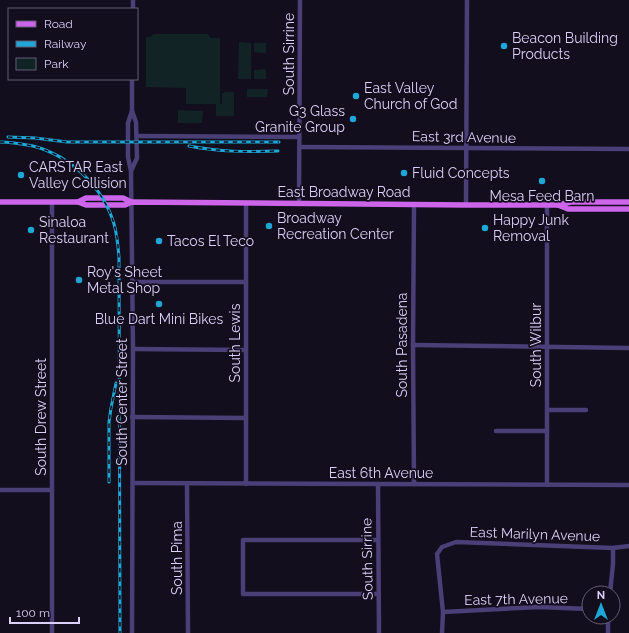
<svg xmlns="http://www.w3.org/2000/svg" width="629" height="633" font-family="Raleway,sans-serif">
	<rect width="100%" height="100%" fill="#130e1d"/>
	<g fill="#122326">
		<polygon points="154,34 207,34 210,36 210,38 220,38 220,104 222,104 222,93 224,93 224,92 234,92 234,116 216,116 216,104 186,104 186,88 146,87 146,37 150,37"/>
		<polygon points="239,42 251,43 251,79 238,79"/>
		<polygon points="254,43 266,43 266,53 254,52"/>
		<polygon points="266,69 266,79 254,79 254,70"/>
		<polygon points="247,89 268,89 267,97 247,97"/>
		<polygon points="178,110 203,111 202,123 178,123"/>
	</g>
	<g fill="none" stroke-linecap="round" stroke-linejoin="round">
		<g stroke="#4a3f76" stroke-width="4.5">
			<polyline points="133,9 133,0"/>
			<polyline points="132,79 132,111 128,123 128,157 131,171 133,349 132,633"/>
			<polyline points="137,136 299,137"/>
			<polyline points="299,147 629,149"/>
			<polyline points="131,171 137,158 136,122 132,111"/>
			<polyline points="52,202 52,633"/>
			<polyline points="299,204 300,0"/>
			<polyline points="414,205 413,345 414,484"/>
			<polyline points="466,205 467,0"/>
			<polyline points="547,205 547,485"/>
			<polyline points="132,282 246,282"/>
			<polyline points="413,345 629,348"/>
			<polyline points="133,349 246,350"/>
			<polyline points="547,410 586,410"/>
			<polyline points="132,417 246,418"/>
			<polyline points="496,431 547,431"/>
			<polyline points="133,483 629,485"/>
			<polyline points="187,483 188,633"/>
			<polyline points="246,484 246,203"/>
			<polyline points="378,484 379,633"/>
			<polyline points="0,490 52,490"/>
			<polyline points="378,540 243,540 243,594 379,594"/>
			<polyline points="610,593 613,564 613,548"/>
			<polyline points="443,612 539,607 589,609"/>
			<polyline points="442,633 443,612 437,554 442,547 456,542 613,548 629,546"/>
			<polyline points="608,633 608,617"/>
		</g>
		<g stroke="#cd65ea" stroke-width="5.5">
			<polyline points="0,202 78,202 86,205 125,205 131,202 466,205 558,205 571,202 629,202"/>
			<polyline points="78,202 86,198 123,198 131,202"/>
			<polyline points="558,205 568,209 629,209"/>
		</g>
		<defs>
			<g id="rail">
				<polyline points="8,137 35,138 67,142 279,142"/>
				<path d="M0 142C11 142 22 144 33 146 71 156 103 187 114 224 117 234 118 245 119 257L120 633"/>
				<path d="M189 146C220 152 247 152 278 151"/>
				<polyline points="109,482 109,422 111,408 116,383"/>
			</g>
		</defs>
		<use href="#rail" stroke="#1da8d8" stroke-width="3"/>
		<use href="#rail" stroke="#130e1d" stroke-width="1.5" stroke-dasharray="4.5" stroke-linecap="butt"/>
	</g>
	<g fill="#1da8d8" stroke="#130e1d" stroke-width="1.5">
		<circle cx="504" cy="46" r="4"/>
		<circle cx="356" cy="96" r="4"/>
		<circle cx="353" cy="119" r="4"/>
		<circle cx="404" cy="173" r="4"/>
		<circle cx="21" cy="175" r="4"/>
		<circle cx="542" cy="181" r="4"/>
		<circle cx="269" cy="226" r="4"/>
		<circle cx="485" cy="228" r="4"/>
		<circle cx="31" cy="230" r="4"/>
		<circle cx="159" cy="241" r="4"/>
		<circle cx="79" cy="280" r="4"/>
		<circle cx="159" cy="304" r="4"/>
	</g>
	<g text-anchor="middle" dominant-baseline="central" stroke-width="3.5" stroke-linejoin="round" paint-order="stroke">
		<g font-size="14" fill="#dbd0f9" stroke="#130e1d" text-anchor="start">
			<text x="512" y="38">Beacon Building<tspan x="512" dy="16">Products</tspan></text>
			<text x="364" y="88">East Valley<tspan x="364" dy="16">Church of God</tspan></text>
			<text x="345" y="111" text-anchor="end">G3 Glass<tspan x="345" dy="16">Granite Group</tspan></text>
			<text x="29" y="167">CARSTAR East<tspan x="29" dy="16">Valley Collision</tspan></text>
			<text x="412" y="173">Fluid Concepts</text>
			<text x="542" y="196" text-anchor="middle">Mesa Feed Barn</text>
			<text x="277" y="218">Broadway<tspan x="277" dy="16">Recreation Center</tspan></text>
			<text x="493" y="220">Happy Junk<tspan x="493" dy="16">Removal</tspan></text>
			<text x="39" y="222">Sinaloa<tspan x="39" dy="16">Restaurant</tspan></text>
			<text x="167" y="241">Tacos El Teco</text>
			<text x="87" y="272">Roy's Sheet<tspan x="87" dy="16">Metal Shop</tspan></text>
			<text x="159" y="319" text-anchor="middle">Blue Dart Mini Bikes</text>
		</g>
		<g font-size="14" fill="#dbd0f9" stroke="#130e1d">
			<text transform="translate(289 54) rotate(-90)">South Sirrine</text>
			<text transform="translate(464 137) rotate(1)">East 3rd Avenue</text>
			<text x="344" y="192">East Broadway Road</text>
			<text transform="translate(235 343) rotate(-90)">South Lewis</text>
			<text transform="translate(402 345) rotate(-90)">South Pasadena</text>
			<text transform="translate(536 345) rotate(-90)">South Wilbur</text>
			<text transform="translate(122 402) rotate(-90)">South Center Street</text>
			<text transform="translate(41 417) rotate(-90)">South Drew Street</text>
			<text x="381" y="473">East 6th Avenue</text>
			<text transform="translate(535 534) rotate(2)">East Marilyn Avenue</text>
			<text transform="translate(177 558) rotate(-90)">South Pima</text>
			<text transform="translate(367 559) rotate(-91)">South Sirrine</text>
			<text transform="translate(516 599) rotate(-1)">East 7th Avenue</text>
		</g>
	</g>
	<rect x="8" y="8" width="130" height="72" fill="#130e1d" stroke="#635c75"/>
	<rect x="16" y="21" width="20" height="6" fill="#cd65ea" stroke="#635c75"/>
	<text x="44" y="28" font-size="12" fill="#dbd0f9">Road</text>
	<rect x="16" y="41" width="20" height="6" fill="#1da8d8" stroke="#635c75"/>
	<text x="44" y="48" font-size="12" fill="#dbd0f9">Railway</text>
	<rect x="16" y="58" width="20" height="12" fill="#122326" stroke="#635c75"/>
	<text x="44" y="68" font-size="12" fill="#dbd0f9">Park</text>
	<g transform="translate(601 605)"><circle r="19" fill="#130e1d" stroke="#635c75"/>
	<path d="M0-3L7 15L0 10L-7 15Z" fill="#1da8d8"/>
	<text y="-6" font-size="11" font-weight="bold" text-anchor="middle" fill="#dbd0f9">N</text>
	</g>
	<path d="M10 617v6h69v-6" fill="none" stroke="#dbd0f9" stroke-width="2"/>
	<text x="16" y="617" font-size="12" fill="#dbd0f9" stroke="#130e1d" stroke-width="3" paint-order="stroke">100 m</text>
</svg>
